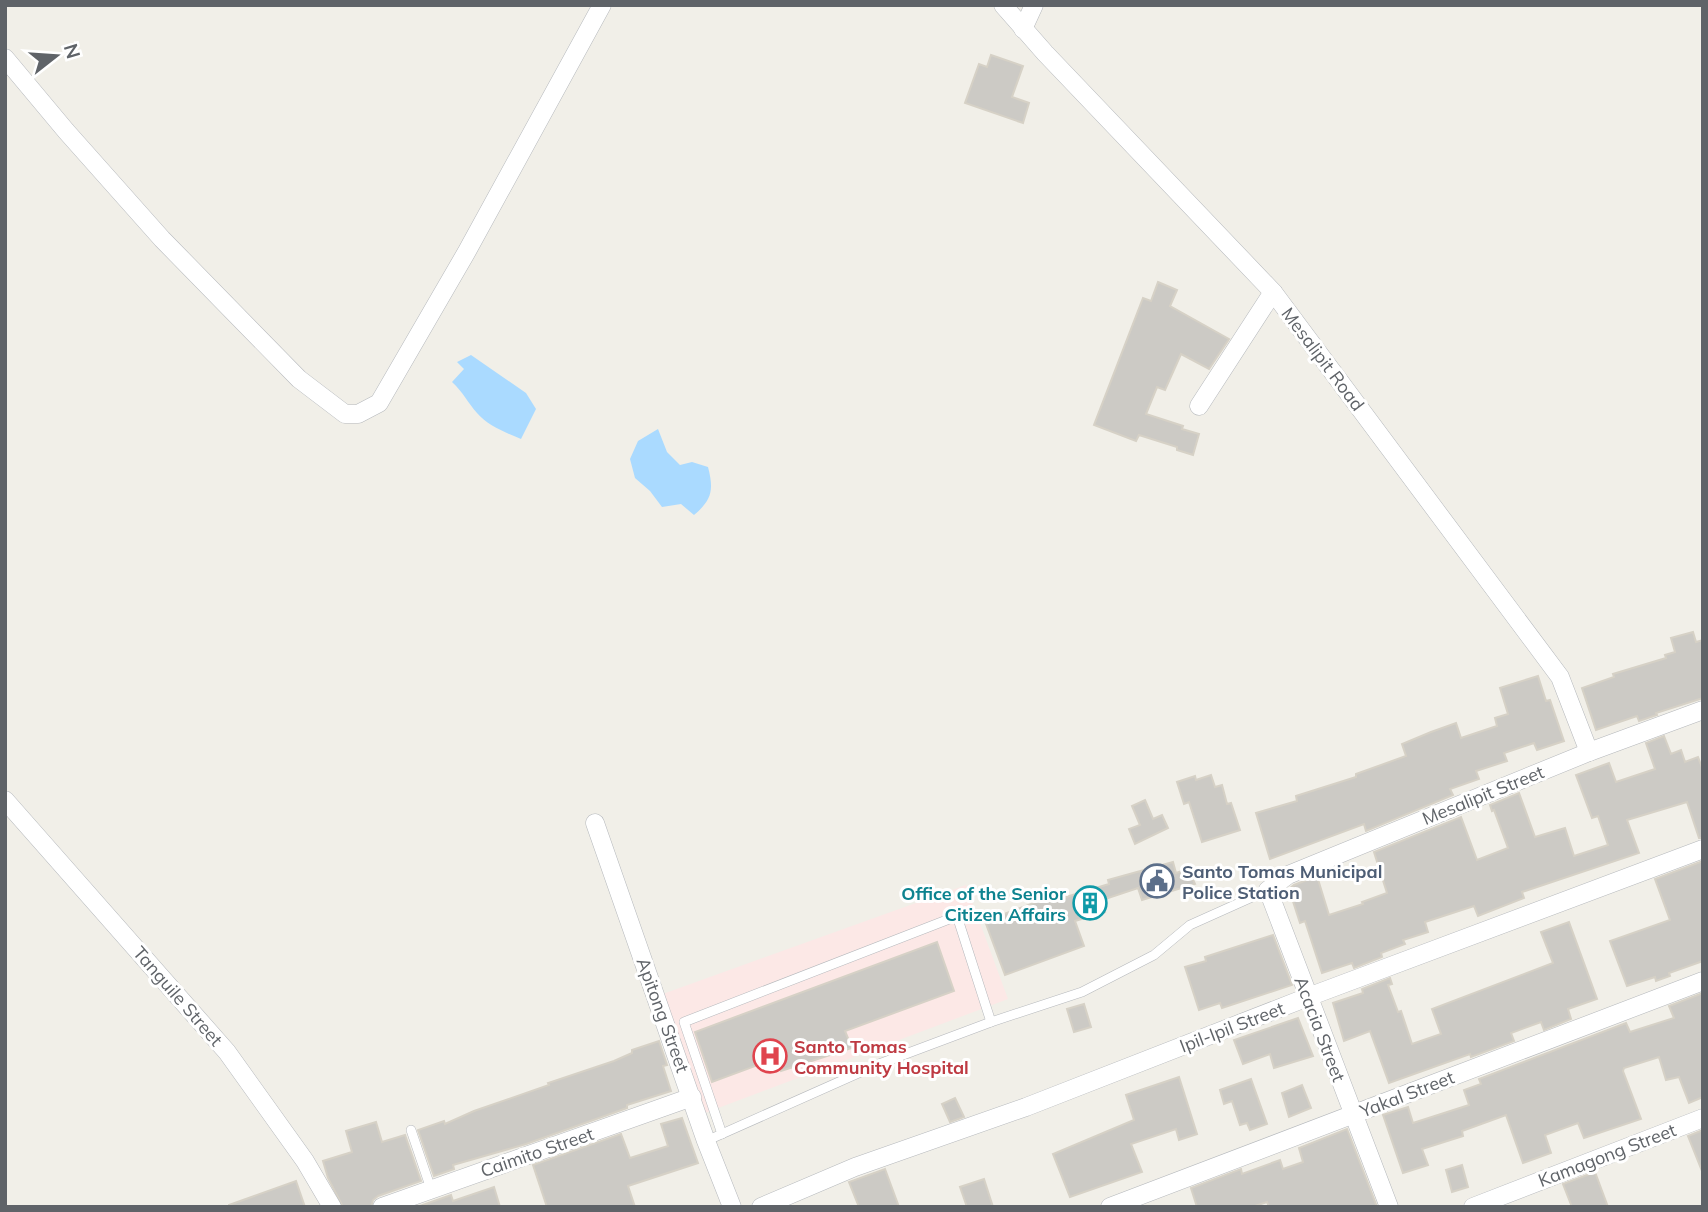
<svg xmlns="http://www.w3.org/2000/svg" width="1708" height="1212" font-family="Mulish,sans-serif">
	<rect width="100%" height="100%" fill="#f1efe8"/>
	<polygon fill="#fce8e6" points="966,885 1008,999 705,1113 660,995"/>
	<g fill="#aadaff">
		<path d="M471 355 526 393 536 409 521 439C506 433 487 425 477 413 468 403 463 392 452 382L464 369 457 362Z"/>
		<path d="M658 429 667 452 680 465 692 462 708 467C714 490 712 500 694 515L681 504 662 507 650 491 635 478 630 459 638 441Z"/>
	</g>
	<g fill="#cccac5" stroke="#d6d1c6" stroke-width="2">
		<polygon points="991,55 1023,66 1012,97 1029,103 1023,123 965,103 979,64 987,67"/>
		<polygon points="1158,282 1177,290 1170,306 1229,339 1209,369 1181,354 1165,390 1157,387 1146,414 1183,426 1182,429 1199,434 1193,455 1177,450 1177,447 1139,435 1136,441 1094,425 1143,298 1151,301"/>
		<polygon points="1693,632 1696,642 1703,640 1703,698 1656,713 1657,715 1639,721 1637,716 1596,730 1582,688 1614,677 1613,674 1666,658 1665,655 1675,652 1671,638"/>
		<polygon points="1538,676 1546,701 1550,700 1564,741 1537,750 1534,743 1504,753 1507,761 1476,771 1479,779 1450,789 1453,795 1366,831 1364,824 1270,859 1256,813 1297,801 1296,796 1356,777 1356,774 1406,756 1402,744 1431,732 1456,723 1461,738 1497,726 1495,718 1508,714 1500,688"/>
		<polygon points="1664,736 1671,754 1681,750 1685,762 1698,757 1703,770 1703,838 1699,838 1687,802 1627,820 1639,853 1522,892 1524,898 1478,916 1474,906 1425,922 1428,932 1403,940 1405,944 1381,953 1382,957 1354,968 1352,963 1322,973 1305,921 1300,923 1289,889 1294,885 1317,876 1329,915 1363,904 1362,902 1387,893 1374,852 1461,817 1477,860 1508,848 1494,810 1492,811 1490,805 1519,793 1535,837 1565,828 1574,856 1608,845 1598,816 1592,818 1576,775 1609,763 1616,782 1655,769 1646,743"/>
		<polygon points="1211,775 1215,787 1222,785 1227,804 1231,803 1240,830 1202,842 1189,802 1184,804 1177,782 1195,776 1196,780"/>
		<polygon points="1145,800 1153,819 1162,815 1168,828 1135,844 1129,829 1140,825 1132,806"/>
		<polygon points="1703,861 1703,961 1669,973 1670,976 1656,981 1655,977 1627,986 1610,941 1670,920 1655,879"/>
		<polygon points="1173,862 1176,873 1188,869 1195,884 1142,900 1138,888 1102,900 1105,912 1075,921 1084,946 1005,975 985,921 1058,894 1065,894 1066,897 1109,884 1108,880"/>
		<polygon points="1569,922 1597,999 1568,1009 1571,1019 1544,1030 1541,1022 1511,1033 1514,1041 1471,1057 1470,1054 1389,1083 1370,1031 1344,1041 1333,1003 1363,993 1362,989 1390,978 1392,984 1388,985 1398,1012 1401,1011 1412,1044 1441,1034 1432,1009 1553,963 1541,932"/>
		<polygon points="1273,935 1292,985 1222,1008 1220,1003 1199,1010 1185,967 1206,961 1205,957"/>
		<polygon points="937,942 954,991 845,1031 852,1048 781,1071 777,1058 712,1082 695,1032"/>
		<polygon points="1703,993 1703,1097 1689,1103 1679,1077 1666,1080 1659,1057 1624,1068 1623,1071 1641,1119 1584,1138 1578,1123 1545,1135 1551,1153 1523,1163 1506,1115 1462,1131 1463,1136 1422,1149 1428,1165 1403,1173 1383,1115 1408,1107 1413,1123 1469,1105 1464,1090 1481,1084 1479,1079 1626,1023 1630,1032 1674,1018 1669,1006"/>
		<polygon points="1084,1004 1091,1027 1074,1032 1067,1009"/>
		<polygon points="1298,1018 1313,1056 1274,1068 1270,1054 1243,1064 1234,1040"/>
		<polygon points="659,1041 667,1065 663,1066 671,1091 627,1105 627,1108 526,1144 453,1165 454,1169 434,1176 418,1130 444,1121 445,1124 474,1111 549,1085 548,1083 614,1061 632,1053 632,1050"/>
		<polygon points="1179,1077 1197,1134 1179,1140 1176,1129 1131,1144 1142,1172 1070,1197 1053,1154 1134,1120 1126,1095"/>
		<polygon points="1251,1079 1267,1124 1250,1130 1247,1123 1240,1125 1232,1101 1224,1104 1220,1090"/>
		<polygon points="1302,1085 1311,1108 1289,1117 1282,1093"/>
		<polygon points="955,1098 964,1117 950,1122 942,1104"/>
		<polygon points="682,1118 698,1163 628,1186 635,1207 547,1207 533,1165 621,1134 630,1158 668,1146 661,1124"/>
		<polygon points="376,1122 382,1142 405,1135 421,1181 378,1196 373,1200 371,1207 343,1207 328,1178 323,1161 352,1152 346,1131"/>
		<polygon points="1347,1129 1377,1207 1269,1207 1267,1202 1252,1207 1197,1207 1191,1188 1241,1169 1242,1174 1280,1160 1283,1169 1303,1162 1299,1148"/>
		<polygon points="1703,1130 1703,1171 1702,1171 1688,1136"/>
		<polygon points="1462,1165 1468,1187 1452,1192 1446,1170"/>
		<polygon points="885,1169 899,1207 859,1207 849,1182"/>
		<polygon points="1595,1172 1608,1207 1572,1207 1563,1184"/>
		<polygon points="984,1179 993,1207 967,1207 960,1187"/>
		<polygon points="296,1181 305,1207 229,1207 229,1205"/>
		<polygon points="494,1187 500,1207 417,1207 451,1195 453,1201"/>
	</g>
	<g fill="none" stroke-linecap="round" stroke-linejoin="round">
		<defs>
			<g id="service">
				<polyline points="411,1130 431,1189"/>
				<polyline points="722,1134 684,1022 957,916 991,1022"/>
				<polyline points="706,1141 879,1064 991,1022 1082,992 1154,955 1190,925 1268,890"/>
			</g>
			<g id="minor">
				<polyline points="1003,5 1045,53 1273,292 1560,677 1589,752"/>
				<polyline points="1023,29 1034,5"/>
				<polyline points="5,58 66,131 162,239 299,379 345,414 358,414 379,403 466,253 602,5"/>
				<polyline points="1199,406 1273,292"/>
				<polyline points="5,800 227,1052 305,1161 332,1207"/>
				<polyline points="595,823 706,1141 732,1207"/>
				<polyline points="382,1207 692,1097"/>
				<polyline points="761,1207 855,1167 1026,1107 1308,997 1703,849"/>
				<polyline points="1110,1207 1703,981"/>
				<polyline points="1389,1207 1268,890 1288,875 1589,752 1703,710"/>
				<polyline points="1473,1207 1703,1118"/>
			</g>
		</defs>
		<use href="#service" stroke="#b5b8bc" stroke-width="10"/>
		<use href="#minor" stroke="#b5b8bc" stroke-width="19"/>
		<use href="#service" stroke="#fff" stroke-width="9"/>
		<use href="#minor" stroke="#fff" stroke-width="18"/>
	</g>
	<defs>
		<symbol id="civic-ring" viewBox="-11 -11 22 22"><circle r="9.5" fill="#fff" stroke="#5c6f8a" stroke-width="1.5"/><path d="M-.6-6.5H3V-4.5H.6V-3L4-1V1h2V6H-6V1h2V-1L-.6-3ZM-1.2 2.5V6h2.4V2.5Z" fill="#5c6f8a"/></symbol>
		<symbol id="building-ring" viewBox="-11 -11 22 22"><circle r="9.5" fill="#fff" stroke="#0f9aa8" stroke-width="1.5"/><path d="M-4-6H4V6H1V3H-1V6H-4ZM-2.5-4.3h1.7v1.8h-1.7ZM.8-4.3h1.7v1.8H.8ZM-2.5-1h1.7V.8h-1.7ZM.8-1h1.7V.8H.8Z" fill="#0f9aa8"/></symbol>
		<symbol id="hospital-ring" viewBox="-11 -11 22 22"><circle r="9.5" fill="#fff" stroke="#e0444e" stroke-width="1.5"/><path d="M-5-5h3v3.5h4V-5h3V5h-3V1.5h-4V5h-3Z" fill="#e0444e"/></symbol>
	</defs>
	<g fill-rule="evenodd">
		<use href="#civic-ring" x="1138" y="862" width="38" height="38"/>
		<use href="#building-ring" x="1071" y="884" width="38" height="38"/>
		<use href="#hospital-ring" x="751" y="1037" width="38" height="38"/>
	</g>
	<g text-anchor="middle" dominant-baseline="central" stroke-width="6" stroke-linejoin="round" paint-order="stroke">
		<g font-size="18" fill="#5f6368" stroke="#fff">
			<text transform="translate(1323 359) rotate(53)">Mesalipit Road</text>
			<text transform="translate(1483 795) rotate(-22)">Mesalipit Street</text>
			<text transform="translate(178 996) rotate(49)">Tanguile Street</text>
			<text transform="translate(663 1015) rotate(70)">Apitong Street</text>
			<text transform="translate(1232 1027) rotate(-21)">Ipil-Ipil Street</text>
			<text transform="translate(1320 1029) rotate(69)">Acacia Street</text>
			<text transform="translate(1407 1094) rotate(-21)">Yakal Street</text>
			<text transform="translate(537 1152) rotate(-19)">Caimito Street</text>
			<text transform="translate(1607 1155) rotate(-21)">Kamagong Street</text>
		</g>
		<g font-size="18" font-weight="bold" fill="#4e5e75" stroke="#fff" text-anchor="start">
			<text x="1182" y="871">Santo Tomas Municipal<tspan x="1182" dy="21">Police Station</tspan></text>
		</g>
		<g font-size="18" font-weight="bold" fill="#0d838f" stroke="#fff" text-anchor="end">
			<text x="1066" y="893">Office of the Senior<tspan x="1066" dy="21">Citizen Affairs</tspan></text>
		</g>
		<g font-size="18" font-weight="bold" fill="#be3a42" stroke="#fff" text-anchor="start">
			<text x="794" y="1046">Santo Tomas<tspan x="794" dy="21">Community Hospital</tspan></text>
		</g>
	</g>
	<rect width="1708" height="1212" fill="none" stroke="#5f6368" stroke-width="14"/>
	<g transform="translate(56 56) rotate(73)" stroke="#ffffff" stroke-width="5" paint-order="stroke">
	<path d="M0-5L12 26L0 18L-12 26Z" fill="#5f6368"/>
	<text y="-10" font-size="19" font-weight="bold" text-anchor="middle" fill="#5f6368">N</text>
	</g>
</svg>
